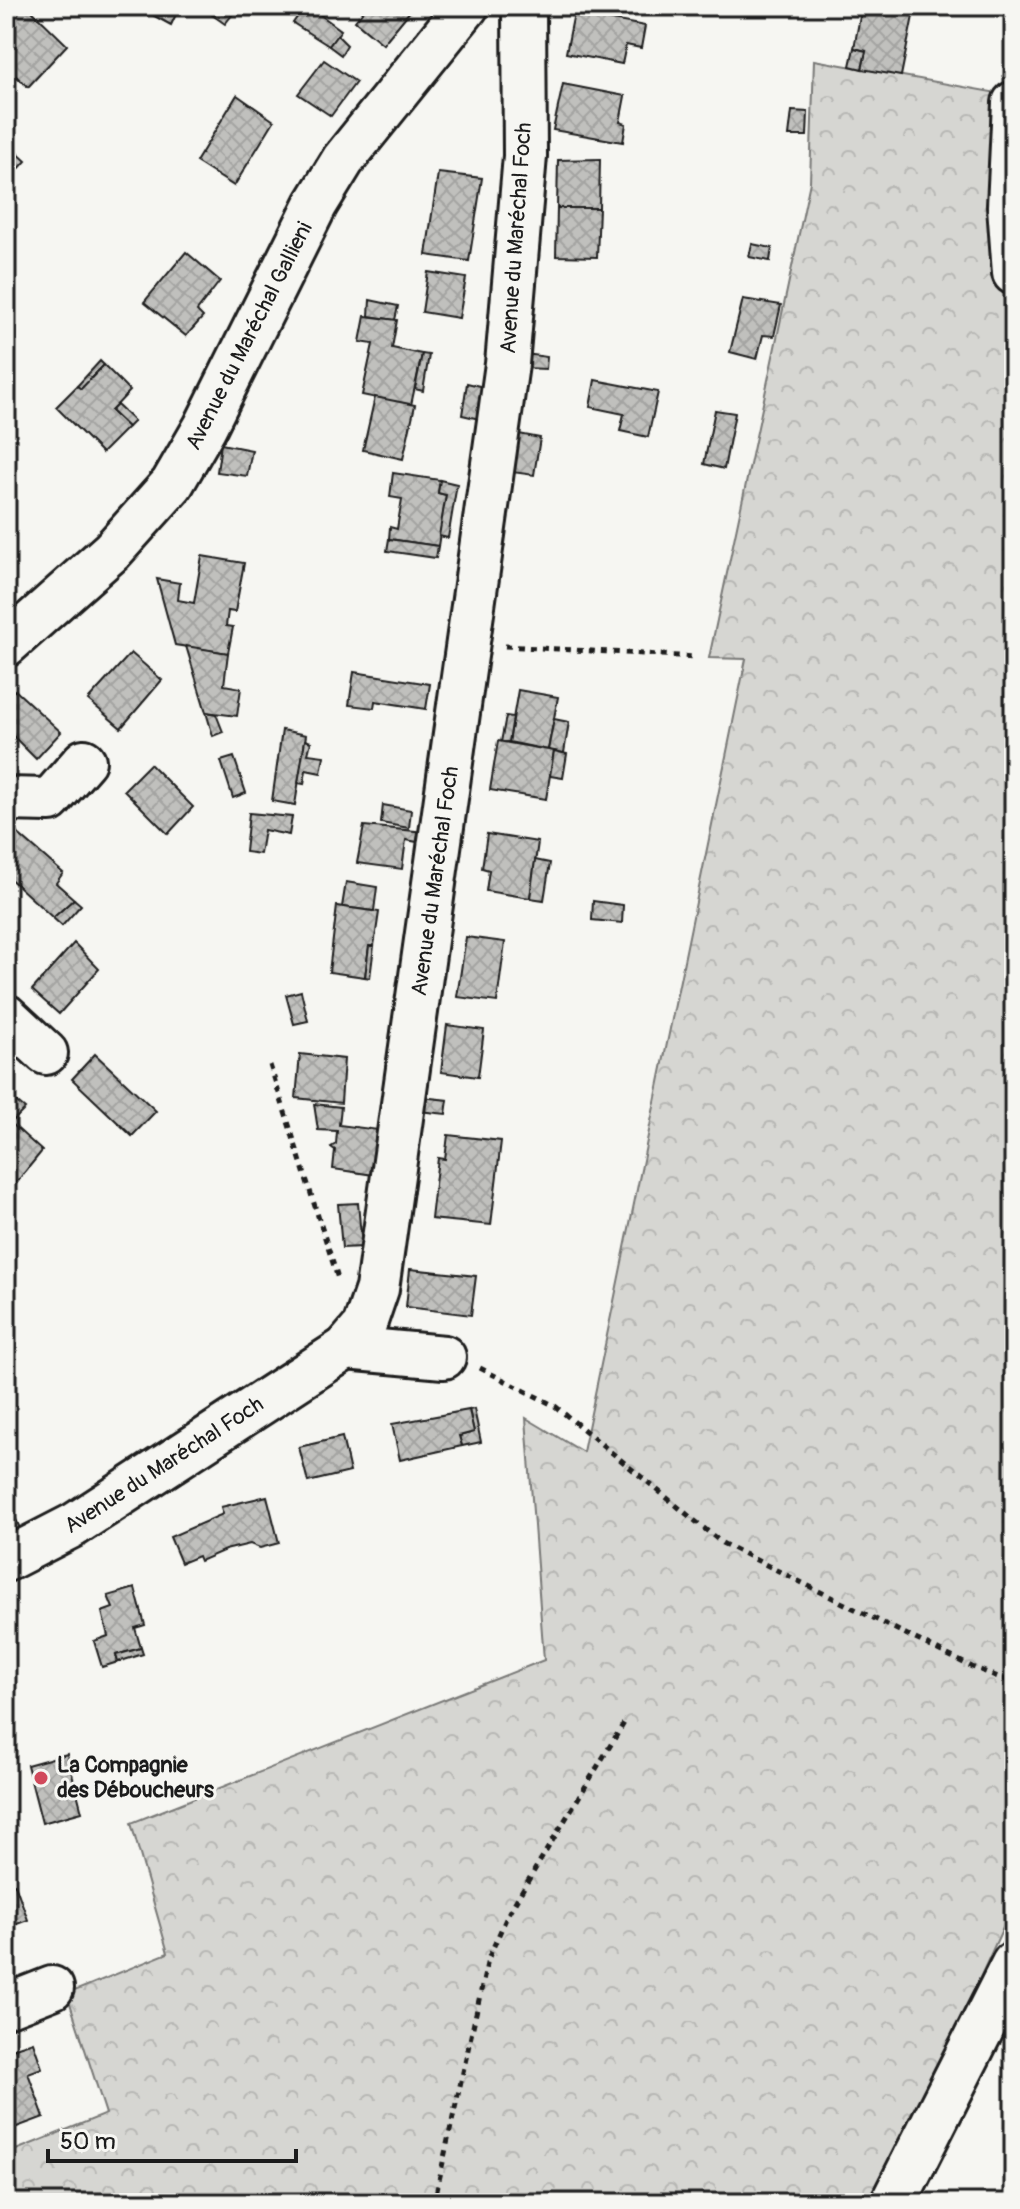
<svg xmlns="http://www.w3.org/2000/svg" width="1020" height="2209" font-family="Pangolin,sans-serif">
	<defs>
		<pattern id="forest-crowns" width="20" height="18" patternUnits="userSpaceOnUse" patternTransform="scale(2)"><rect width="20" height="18" fill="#d6d6d2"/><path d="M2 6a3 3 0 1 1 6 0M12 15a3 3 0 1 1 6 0" fill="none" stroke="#b7b7b4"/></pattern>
		<pattern id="building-cross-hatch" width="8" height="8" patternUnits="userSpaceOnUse" patternTransform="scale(2)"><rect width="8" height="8" fill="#c0c0bd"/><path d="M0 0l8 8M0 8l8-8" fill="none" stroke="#a4a4a2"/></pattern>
	</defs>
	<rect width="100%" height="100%" fill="#f6f6f2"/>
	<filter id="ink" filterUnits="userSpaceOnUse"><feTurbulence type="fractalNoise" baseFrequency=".0125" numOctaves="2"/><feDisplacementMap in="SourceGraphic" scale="16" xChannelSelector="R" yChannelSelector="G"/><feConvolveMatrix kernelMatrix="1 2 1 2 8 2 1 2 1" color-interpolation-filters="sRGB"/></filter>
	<g filter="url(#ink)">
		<polygon fill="url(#forest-crowns)" stroke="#797977" stroke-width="2" points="814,60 1014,96 1014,1903 914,2123 871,2203 6,2203 6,2154 106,2114 67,1994 168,1953 131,1823 544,1660 526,1418 583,1452 746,659 709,658 810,182"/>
		<g fill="url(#building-cross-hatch)" stroke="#1c1c1c" stroke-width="2">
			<polygon points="6,6 27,6 67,45 28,87 6,67"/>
			<polygon points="136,6 176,6 179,8 171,25"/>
			<polygon points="217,6 239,6 225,24 211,14"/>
			<polygon points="305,6 312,6 311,8 341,30 329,46 293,23"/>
			<polygon points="367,6 407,6 411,10 383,44 355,21"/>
			<polygon points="575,6 612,6 612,9 600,6 598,17 574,13"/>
			<polygon points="862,6 915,6 901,76 862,69 866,51 854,48"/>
			<polygon points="574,13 645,26 641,48 626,45 622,64 566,53"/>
			<polygon points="337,35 347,45 341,55 329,46"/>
			<polygon points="854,48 866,51 862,69 850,66"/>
			<polygon points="324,60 356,82 331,116 298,94"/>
			<polygon points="563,84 625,96 620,122 626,124 623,142 553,130"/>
			<polygon points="237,95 274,121 234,186 196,162"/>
			<polygon points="792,111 808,112 807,136 789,136"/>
			<polygon points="15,151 26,161 8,181 6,159"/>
			<polygon points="600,159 599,208 557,208 558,160"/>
			<polygon points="438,173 482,178 469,261 426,255"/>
			<polygon points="557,208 599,208 597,257 556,256"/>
			<polygon points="752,244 772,248 770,261 749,257"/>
			<polygon points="186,252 220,281 197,311 203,317 186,336 144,302"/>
			<polygon points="428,272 466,278 459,318 422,312"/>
			<polygon points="743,299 781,305 774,336 763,335 757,359 730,352"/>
			<polygon points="370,300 398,306 395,320 369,316"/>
			<polygon points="365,316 397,320 392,348 422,354 411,405 362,395 373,344 360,342"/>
			<polygon points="422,354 429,355 423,391 415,389"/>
			<polygon points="526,354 547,357 546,369 524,368"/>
			<polygon points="100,361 104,365 81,389 77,386"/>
			<polygon points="104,365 130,391 111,411 128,427 102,453 56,407 77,386 81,389"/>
			<polygon points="595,380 658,392 648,437 620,431 624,414 590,407"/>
			<polygon points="467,383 488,388 484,420 462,415"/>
			<polygon points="375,397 415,405 403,459 363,450"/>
			<polygon points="117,405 134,421 128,427 111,411"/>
			<polygon points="715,410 735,413 724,469 704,464"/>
			<polygon points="519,434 540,438 534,475 512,472"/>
			<polygon points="221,444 252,450 247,476 217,472"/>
			<polygon points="393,473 440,480 438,493 446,495 438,546 389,539 390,527 397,529 402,499 390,497"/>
			<polygon points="440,480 457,484 448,538 439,536 446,495 438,493"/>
			<polygon points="389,539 438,546 436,558 387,551"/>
			<polygon points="202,556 244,563 235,612 228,611 226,626 233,627 228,653 175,645 157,579 180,583 178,600 194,603"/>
			<polygon points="186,646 228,653 224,685 241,688 237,716 206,712"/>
			<polygon points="131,653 162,680 121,728 88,700"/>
			<polygon points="354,672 430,684 426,709 375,701 374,708 349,705"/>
			<polygon points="15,690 61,732 36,759 12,735 6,741 6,699"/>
			<polygon points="518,690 558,697 548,750 509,742"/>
			<polygon points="206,712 216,714 223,732 213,736"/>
			<polygon points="506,716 513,717 509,742 501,742"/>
			<polygon points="554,719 569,722 564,753 548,750"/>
			<polygon points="282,730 306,735 295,805 272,801"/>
			<polygon points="305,740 311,742 308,754 324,756 321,773 306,770 304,784 298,783"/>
			<polygon points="498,741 554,751 546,799 490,790"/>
			<polygon points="554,751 567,754 563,778 550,776"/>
			<polygon points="234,757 246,793 233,798 221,761"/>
			<polygon points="150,764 193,807 168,834 124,790"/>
			<polygon points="383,805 411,810 409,828 381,823"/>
			<polygon points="249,813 292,817 289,835 264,830 260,854 245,852"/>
			<polygon points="364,826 425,832 423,843 406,840 402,869 357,863"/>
			<polygon points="15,831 63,873 56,883 74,899 53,918 6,875 6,841"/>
			<polygon points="487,834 538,842 530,898 486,891 489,870 482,868"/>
			<polygon points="535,860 550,863 544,900 530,898"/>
			<polygon points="346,882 377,887 374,911 342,907"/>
			<polygon points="74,899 81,905 62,926 53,918"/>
			<polygon points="593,901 623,905 622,923 592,920"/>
			<polygon points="337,906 379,912 374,946 369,946 365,977 329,972"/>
			<polygon points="466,937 505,942 497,1002 457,997"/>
			<polygon points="74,943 99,969 59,1014 32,990"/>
			<polygon points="369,946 374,946 370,978 365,977"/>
			<polygon points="301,991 308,1021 294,1024 286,995"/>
			<polygon points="447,1025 484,1030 478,1077 441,1072"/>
			<polygon points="95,1054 156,1111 132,1136 72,1079"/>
			<polygon points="300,1054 344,1059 341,1103 296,1098"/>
			<polygon points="6,1093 25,1109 11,1123 42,1151 16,1183 6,1174"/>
			<polygon points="421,1097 448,1100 446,1114 419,1111"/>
			<polygon points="314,1104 341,1107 339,1125 379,1130 374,1175 333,1169 335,1150 331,1147 336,1144 337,1131 318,1130"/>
			<polygon points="448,1135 501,1141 491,1225 431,1219 438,1158 445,1159"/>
			<polygon points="358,1203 362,1247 342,1248 338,1204"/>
			<polygon points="410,1269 476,1276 471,1315 406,1307"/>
			<polygon points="474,1409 481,1442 462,1446 459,1436 474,1432 469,1410"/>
			<polygon points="469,1410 474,1432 459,1436 462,1446 400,1460 392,1424"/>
			<polygon points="342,1437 350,1472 308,1482 299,1447"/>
			<polygon points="267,1496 279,1543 260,1548 250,1544 225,1550 200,1561 198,1556 181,1563 170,1537 223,1514 221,1507"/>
			<polygon points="6,1497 22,1533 6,1539"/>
			<polygon points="135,1588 145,1625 135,1628 141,1648 116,1655 118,1662 102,1667 94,1641 108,1636 102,1612 113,1608 108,1596"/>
			<polygon points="141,1648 143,1654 118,1662 116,1655"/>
			<polygon points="67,1754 82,1812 42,1823 27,1765"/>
			<polygon points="15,1884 28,1920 6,1928 6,1887"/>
			<polygon points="33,2042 42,2068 28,2073 44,2117 6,2131 6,2051"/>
		</g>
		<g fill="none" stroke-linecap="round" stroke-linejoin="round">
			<defs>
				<g id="minor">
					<polyline points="1014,103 1009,206 1014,273"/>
					<polyline points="6,645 112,551 172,484 205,427 316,204 343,160 467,6"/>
					<polyline points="6,799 50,800 84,761"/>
					<polyline points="6,1016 46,1053"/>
					<polyline points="346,1348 444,1357"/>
					<polyline points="6,1560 74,1525 346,1348 364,1327 377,1289 507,364 525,156 524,6"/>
					<polyline points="6,2006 52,1988"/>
				</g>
				<polyline id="major" points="893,2203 1014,1964"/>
			</defs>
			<use href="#minor" stroke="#1c1c1c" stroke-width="48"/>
			<use href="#major" stroke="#1c1c1c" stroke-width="50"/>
			<g stroke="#1c1c1c" stroke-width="5" stroke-dasharray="6 6" stroke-linecap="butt">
				<polyline points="505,646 696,657"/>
				<polyline points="270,1065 339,1282"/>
				<polyline points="480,1368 555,1406 722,1543 972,1667 1014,1683"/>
				<polyline points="434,2203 488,1959 509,1912 624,1723"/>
			</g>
			<use href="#minor" stroke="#f6f6f2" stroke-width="42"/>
			<use href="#major" stroke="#f6f6f2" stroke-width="44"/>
		</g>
	</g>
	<circle fill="#d1495b" stroke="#f6f6f2" stroke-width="3" cx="41" cy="1778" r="8"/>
	<g text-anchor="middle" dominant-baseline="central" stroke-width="6" stroke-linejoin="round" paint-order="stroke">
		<g font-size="22" fill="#1c1c1c" stroke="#f6f6f2">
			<text transform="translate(516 238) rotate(-86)">Avenue du Maréchal Foch</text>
			<text transform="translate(249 336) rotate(-63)">Avenue du Maréchal Gallieni</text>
			<text transform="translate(435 881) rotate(-82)">Avenue du Maréchal Foch</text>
			<text transform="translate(164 1465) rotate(-33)">Avenue du Maréchal Foch</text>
		</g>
		<g font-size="22" font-weight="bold" fill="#1c1c1c" stroke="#f6f6f2" text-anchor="start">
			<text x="57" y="1765">La Compagnie<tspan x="57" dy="25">des Déboucheurs</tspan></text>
		</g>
	</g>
	<rect width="1020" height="2209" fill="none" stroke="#f6f6f2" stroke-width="32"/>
	<rect x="16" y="16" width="988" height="2177" fill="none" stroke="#1c1c1c" stroke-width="3" filter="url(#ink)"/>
	<path d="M48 2149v12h248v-12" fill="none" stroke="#1c1c1c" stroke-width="4"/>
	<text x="60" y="2149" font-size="24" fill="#1c1c1c" stroke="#f6f6f2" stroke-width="6" paint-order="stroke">50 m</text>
</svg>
